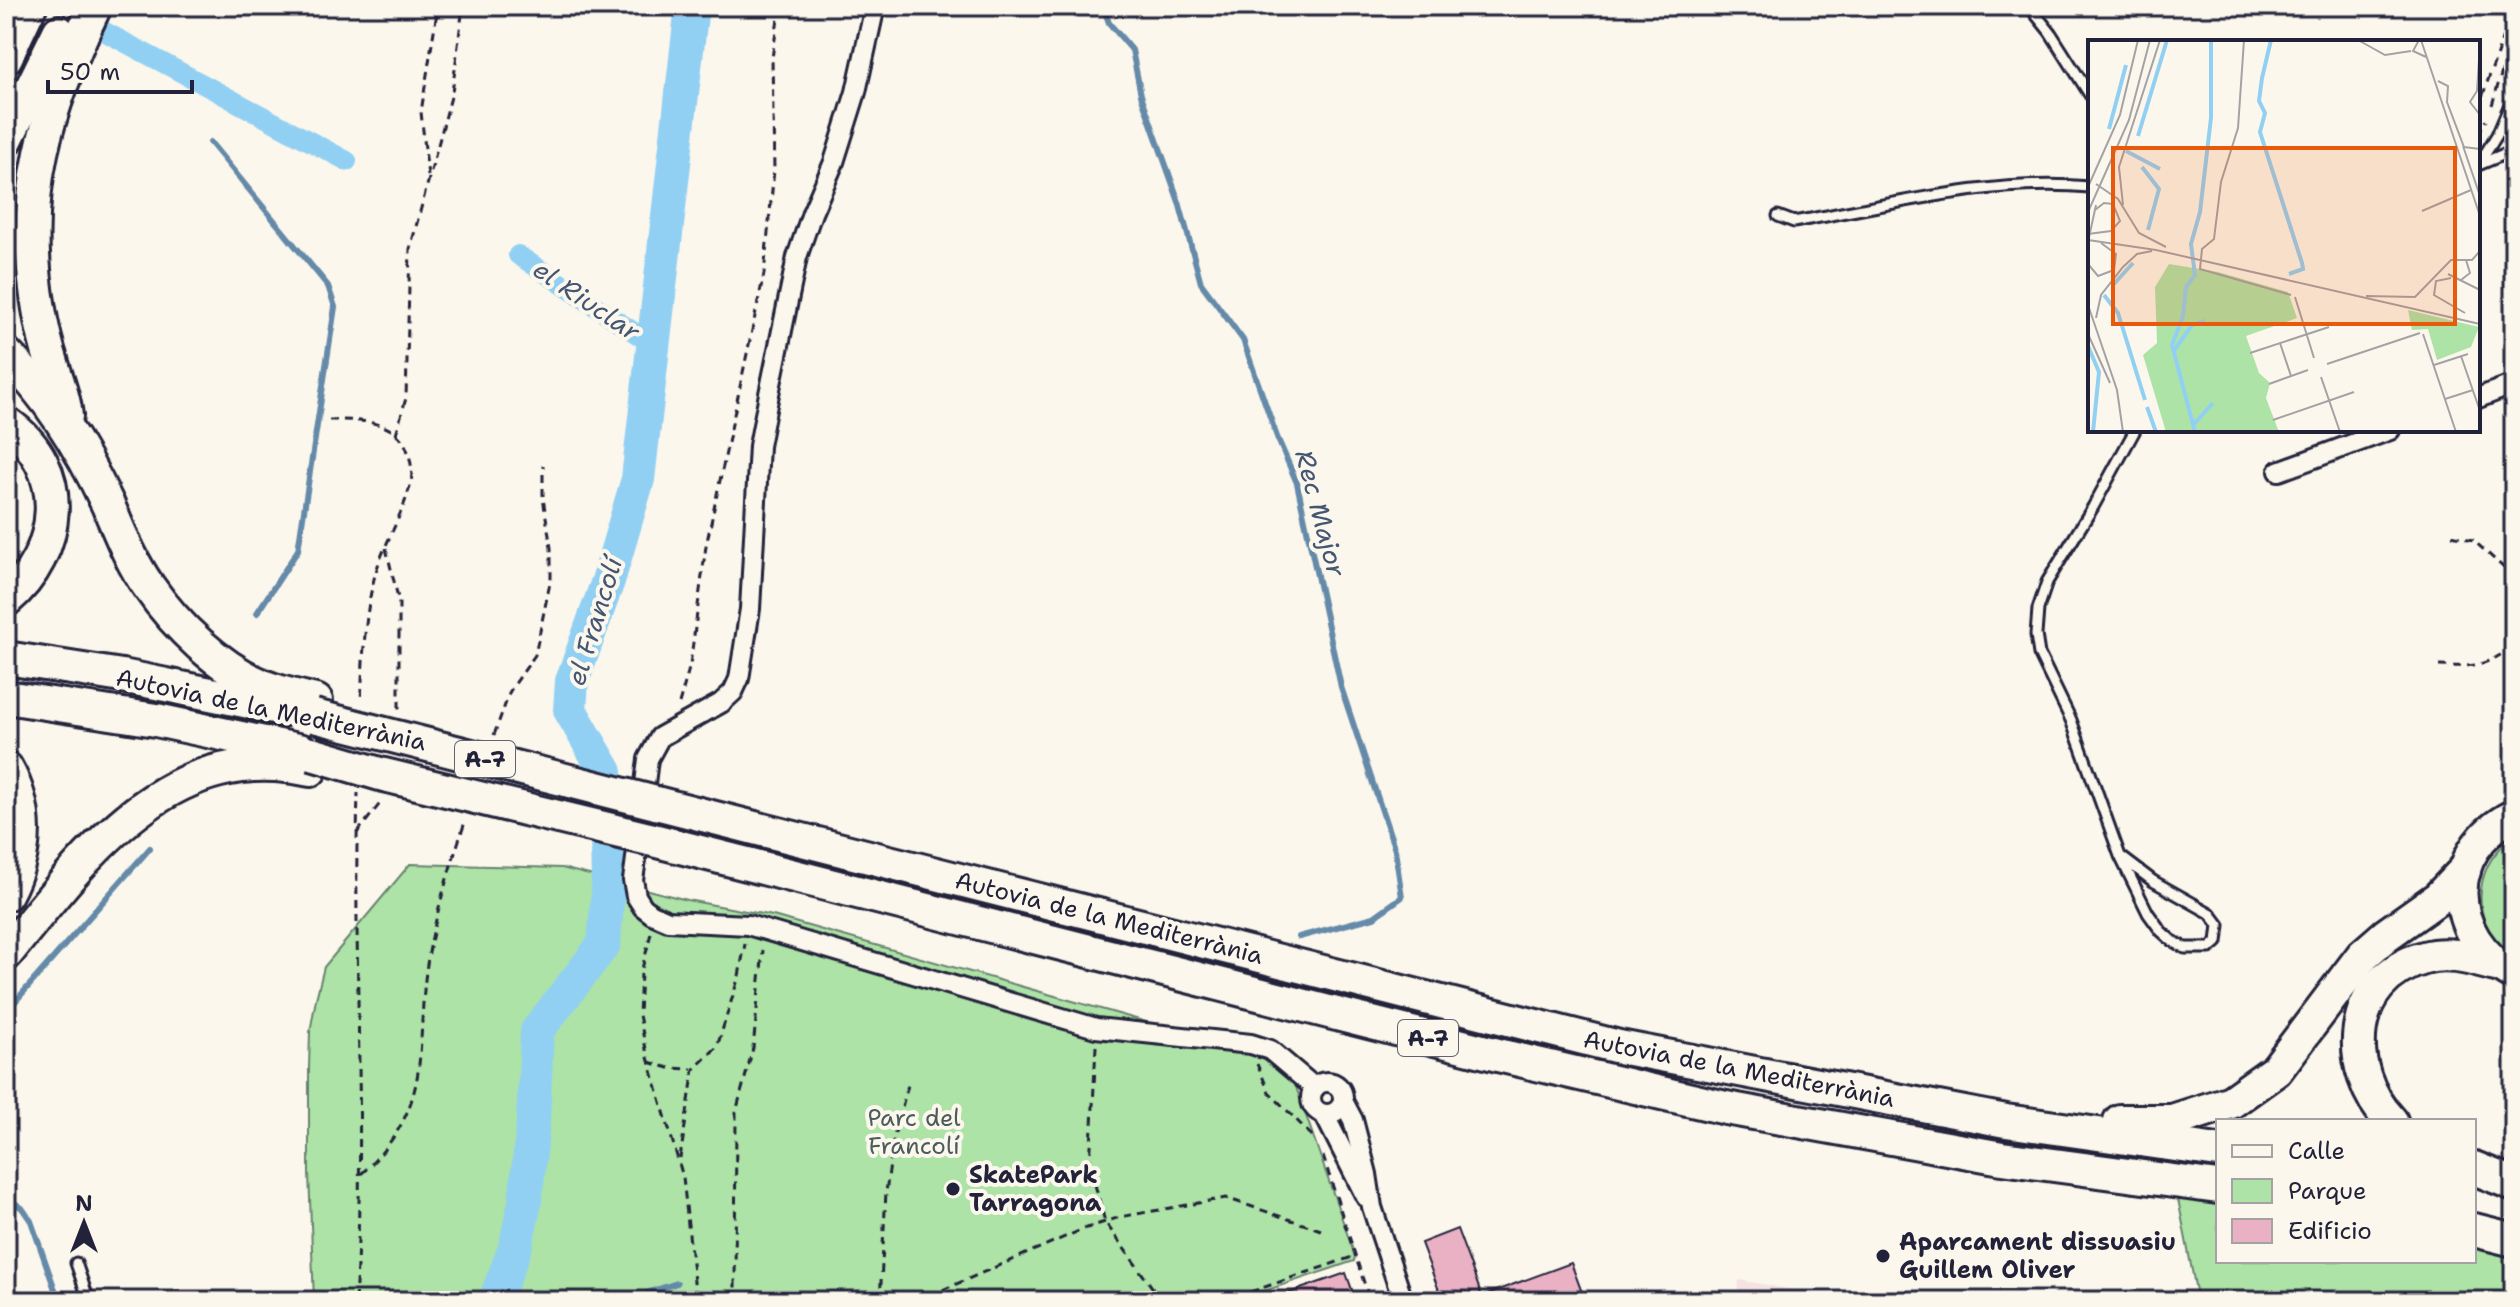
<svg xmlns="http://www.w3.org/2000/svg" width="2520" height="1307" font-family="'Shantell Sans',sans-serif">
	<rect width="100%" height="100%" fill="#fbf7ec"/>
	<filter id="ink" filterUnits="userSpaceOnUse"><feTurbulence type="fractalNoise" baseFrequency=".0125" numOctaves="2"/><feDisplacementMap in="SourceGraphic" scale="16" xChannelSelector="R" yChannelSelector="G"/><feConvolveMatrix kernelMatrix="1 2 1 2 8 2 1 2 1" color-interpolation-filters="sRGB"/></filter>
	<g filter="url(#ink)">
		<polygon fill="#f6e2e0" points="1739,1280 1853,1301 1736,1301"/>
		<g fill="#ade3a6" stroke="#688270" stroke-width="2">
			<path d="M2514 838V956C2509 952 2503 948 2499 944 2469 913 2477 858 2514 838Z"/>
			<polygon points="410,864 562,868 687,900 773,916 1270,1057 1289,1067 1355,1256 1354,1261 1235,1301 314,1301 309,1173 309,1068 310,1032 316,999 324,967"/>
			<polygon points="2178,1199 2218,1204 2218,1261 2474,1261 2474,1244 2514,1256 2514,1301 2198,1301"/>
		</g>
		<g fill="none" stroke-linecap="round" stroke-linejoin="round">
			<g stroke="#658aa9" stroke-width="6">
				<polyline points="1103,6 1109,23 1132,50 1141,95 1179,202 1201,283 1243,340 1277,437 1297,483 1341,687 1395,850 1402,897 1374,917 1299,937"/>
				<polyline points="210,142 328,286 335,307 298,550 257,613"/>
				<polyline points="6,1012 150,848"/>
				<polyline points="6,1197 22,1208 31,1221 59,1301"/>
				<polyline points="622,1301 677,1283"/>
			</g>
			<g stroke="#92d0f3" stroke-width="20">
				<polyline points="94,26 347,161"/>
				<polyline points="518,255 655,346"/>
			</g>
			<polyline stroke="#92d0f3" stroke-width="34" points="495,1301 515,1248 525,1203 533,1122 537,1031 604,944 608,889 606,772 570,710 572,681 608,581 638,479 692,6"/>
		</g>
		<g fill="#eab1c4" stroke="#22223b" stroke-width="2">
			<polygon points="1457,1229 1482,1296 1571,1263 1584,1298 1575,1301 1443,1301 1421,1243"/>
			<polygon points="1346,1273 1356,1301 1266,1301"/>
		</g>
		<g fill="none" stroke-linecap="round" stroke-linejoin="round">
			<defs>
				<g id="service">
					<polyline points="2029,6 2050,32 2090,95"/>
					<polyline points="2478,165 2497,135 2514,95"/>
					<polyline points="2478,165 2514,150"/>
					<path d="M1778 216 1794 222C1890 205 1992 178 2090 187"/>
					<polyline points="2120,856 2153,881 2210,913 2219,925 2217,942 2210,948 2185,948 2171,940 2161,931 2148,913 2120,856 2071,720 2039,654 2036,635 2038,609 2047,582 2093,507 2135,430"/>
					<polyline points="76,1263 89,1301"/>
				</g>
				<g id="minor">
					<polyline points="875,6 856,92 834,162 812,213 797,257 769,394 759,446 750,609 739,679 733,692 721,703 660,737 648,759 635,866 633,880 636,896 643,907 652,914 668,921 748,925 1096,1028 1251,1044 1270,1050 1315,1088"/>
					<polyline points="2478,398 2514,384"/>
					<polyline points="2279,471 2390,430"/>
					<circle cx="1327" cy="1098" r="16"/>
					<polyline points="1343,1101 1353,1120 1367,1174 1372,1207 1403,1301"/>
					<polyline points="1324,1114 1366,1197"/>
				</g>
				<path id="trunk" d="M2514 815C2442 850 2446 938 2514 975"/>
				<g id="motorway">
					<polyline points="6,57 30,6"/>
					<polyline points="6,140 59,32"/>
					<path d="M6 354C50 397 82 449 108 505 120 533 131 562 149 587 176 626 218 667 263 686 280 693 298 697 316 701"/>
					<path d="M66 416C64 396 57 381 52 363 46 345 42 327 39 309 19 193 46 109 95 6"/>
					<path d="M6 423C72 468 62 553 6 600"/>
					<polyline points="6,658 122,676 284,709"/>
					<polyline points="6,697 156,720 302,751"/>
					<path d="M6 768C29 808 28 853 6 894"/>
					<polyline points="656,803 1619,1047 2006,1121 2218,1151"/>
					<polyline points="649,839 1498,1055 1726,1108 2002,1158 2218,1187"/>
					<path d="M6 954C84 858 168 738 310 770"/>
					<polyline points="2120,1121 2172,1121 2231,1102 2276,1070 2363,955 2386,935 2438,898 2464,871"/>
					<path d="M2391 1121C2342 1069 2346 980 2424 958 2449 951 2472 959 2496 965"/>
					<polyline points="2474,1168 2514,1184"/>
					<polyline points="2474,1230 2514,1240"/>
				</g>
			</defs>
			<use href="#service" stroke="#22223b" stroke-width="15"/>
			<use href="#minor" stroke="#22223b" stroke-width="24"/>
			<use href="#trunk" stroke="#22223b" stroke-width="36"/>
			<use href="#motorway" stroke="#22223b" stroke-width="38"/>
			<g stroke="#22223b" stroke-width="3" stroke-dasharray="8 6" stroke-linecap="butt">
				<polyline points="2492,105 2504,65 2514,65"/>
				<polyline points="2478,109 2504,34 2508,6"/>
				<polyline points="2478,134 2486,120"/>
				<polyline points="428,176 421,112 438,6"/>
				<path d="M329 420C357 420 398 419 408 452 411 461 413 472 411 482 403 516 382 546 374 579 364 618 363 662 361 701"/>
				<polyline points="396,434 406,398 410,249 452,93 463,6"/>
				<polyline points="2452,535 2473,540 2514,577"/>
				<polyline points="386,548 399,602 399,711"/>
				<path d="M2439 666C2471 667 2488 667 2514 645"/>
				<polyline points="679,704 690,665 706,546 764,274 774,170 772,58 780,6"/>
				<polyline points="494,735 510,691 535,655 551,578 551,548 543,498 543,465"/>
				<polyline points="357,833 382,801"/>
				<polyline points="651,933 641,973 639,1015 647,1054 683,1177 696,1301"/>
				<polyline points="1096,1046 1090,1166 1105,1222 1162,1301"/>
				<polyline points="649,1062 669,1068 692,1069"/>
				<polyline points="1257,1064 1269,1092 1315,1139"/>
				<polyline points="1323,1156 1370,1301"/>
				<polyline points="680,1158 694,1069 717,1047 739,976 745,944"/>
				<path d="M361 1174C438 1103 413 1049 428 958 436 912 450 867 465 822"/>
				<path d="M355 1301C366 1132 353 962 358 793"/>
				<polyline points="739,1301 735,1288 736,1112 753,1048 763,950"/>
				<polyline points="880,1301 886,1192 894,1136 908,1085"/>
				<polyline points="917,1301 1081,1230 1120,1217 1226,1198 1321,1230"/>
				<polyline points="1224,1301 1355,1256"/>
				<polyline points="2286,1301 2326,1296 2339,1301"/>
			</g>
			<use href="#service" stroke="#fbf7ec" stroke-width="9"/>
			<use href="#minor" stroke="#fbf7ec" stroke-width="18"/>
			<use href="#trunk" stroke="#fbf7ec" stroke-width="30"/>
			<use href="#motorway" stroke="#fbf7ec" stroke-width="32"/>
			<defs>
				<g id="motorway-bridge">
					<polyline points="314,716 656,803"/>
					<polyline points="312,754 380,774 649,839"/>
				</g>
			</defs>
			<use href="#motorway-bridge" stroke="#22223b" stroke-width="38" stroke-linecap="butt"/>
			<use href="#motorway-bridge" stroke="#fbf7ec" stroke-width="32"/>
		</g>
	</g>
	<g fill="#22223b" stroke="#fbf7ec" stroke-width="3">
		<circle cx="953" cy="1189" r="8"/>
		<circle cx="1883" cy="1256" r="8"/>
	</g>
	<g text-anchor="middle" dominant-baseline="central" stroke-width="8" stroke-linejoin="round" paint-order="stroke">
		<g fill="#fbf7ec" stroke="#636270" stroke-width="2">
			<rect x="455" y="741" width="60" height="36" rx="6"/>
			<rect x="1398" y="1020" width="60" height="36" rx="6"/>
		</g>
		<g font-size="22" font-weight="bold" fill="#22223b">
			<text x="485" y="759">A-7</text>
			<text x="1428" y="1038">A-7</text>
		</g>
		<g font-size="24" fill="#22223b" stroke="#fbf7ec">
			<text transform="translate(271 710) rotate(12)">Autovia de la Mediterrània</text>
			<text transform="translate(1109 918) rotate(14)">Autovia de la Mediterrània</text>
			<text transform="translate(1739 1069) rotate(11)">Autovia de la Mediterrània</text>
		</g>
		<g font-size="24" fill="#4c5c5b" stroke="#fbf7ec">
			<text x="914" y="1118">Parc del<tspan x="914" dy="28">Francolí</tspan></text>
		</g>
		<g font-size="24" font-weight="bold" fill="#22223b" stroke="#fbf7ec" text-anchor="start">
			<text x="969" y="1175">SkatePark<tspan x="969" dy="28">Tarragona</tspan></text>
			<text x="1899" y="1242">Aparcament dissuasiu<tspan x="1899" dy="28">Guillem Oliver</tspan></text>
		</g>
		<g font-size="26" font-style="italic" fill="#445672" stroke="#fbf7ec">
			<text transform="translate(587 300) rotate(34)">el Riuclar</text>
			<text transform="translate(1321 513) rotate(75)">Rec Major</text>
			<text transform="translate(594 621) rotate(-73)">el Francolí</text>
		</g>
	</g>
	<g transform="translate(2088 40)">
		<rect width="392" height="392" fill="#fbf7ec"/>
		<path d="M81 224 130 232 200 252 209 278 158 296 171 333 182 343 178 358 191 392H78L55 315 69 303 67 247ZM320 270 391 287 383 307 349 320 340 289 324 290Z" fill="#ade3a6"/>
		<path fill="none" stroke="#92d0f3" stroke-width="4" d="M183 0 174 38 171 61 177 73 172 92 214 223 215 229 201 234M21 89 38 25M50 96 79 0M38 111 72 129M54 127 71 149 60 190M25 245 45 223M16 255 30 273 57 360M0 306 11 332 5 392M85 312 104 285 117 281M59 367 68 392M105 385 125 363M107 392 84 305 95 276 98 247 107 235 103 204 112 172 123 78V0"/>
		<path fill="none" stroke="#a4a2a5" stroke-width="2" d="M156 0 150 88 133 142 126 199 114 209 112 229 203 255M270 0 297 15 323 11M331 0 325 11 338 17M333 0 392 176M392 4 389 51 382 62 392 75M350 41 360 46 359 62 376 107 392 109M375 106 392 156M8 144 30 159 51 193 78 207M0 147 32 75 50 0M35 165 31 127 72 0M334 171 383 150M0 172 41 80 62 0M0 194 23 191 32 181 25 164 16 163 7 170M0 200 68 210 392 284M0 202 8 165M0 224 10 236 26 230 28 214 13 203M360 234 392 250M363 238 348 241 346 255 377 273M373 240 382 233 378 220M278 256 327 257 363 220H384L392 211M207 257 226 318M0 265 29 350 35 392M8 278 13 255 35 227 49 214 64 211M0 294 22 343M335 294 368 392M192 303 203 336M162 313 241 287M373 316 392 371M239 324 332 293M346 325 380 314M233 337 252 392M181 344 220 330M357 359 385 350M185 380 266 352"/>
		<path fill="#e8590c" fill-opacity="0.15" stroke="#e8590c" stroke-width="4" d="M25 108H367V284H25Z"/>
		<rect width="392" height="392" fill="none" stroke="#22223b" stroke-width="4"/>
	</g>
	<rect width="2520" height="1307" fill="none" stroke="#fbf7ec" stroke-width="32"/>
	<rect x="16" y="16" width="2488" height="1275" fill="none" stroke="#22223b" stroke-width="3" filter="url(#ink)"/>
	<rect x="2216" y="1119" width="260" height="144" fill="#fbf7ec" stroke="#a4a2a5" stroke-width="2"/>
	<rect x="2232" y="1145" width="40" height="12" fill="#fbf7ec" stroke="#a4a2a5" stroke-width="2"/>
	<text x="2288" y="1159" font-size="24" fill="#22223b">Calle</text>
	<rect x="2232" y="1179" width="40" height="24" fill="#ade3a6" stroke="#a4a2a5" stroke-width="2"/>
	<text x="2288" y="1199" font-size="24" fill="#22223b">Parque</text>
	<rect x="2232" y="1219" width="40" height="24" fill="#eab1c4" stroke="#a4a2a5" stroke-width="2"/>
	<text x="2288" y="1239" font-size="24" fill="#22223b">Edificio</text>
	<g transform="translate(84 1223)" stroke="#fbf7ec" stroke-width="6" paint-order="stroke">
	<path d="M0-6L14 30L0 20L-14 30Z" fill="#22223b"/>
	<text y="-12" font-size="22" font-weight="bold" text-anchor="middle" fill="#22223b">N</text>
	</g>
	<path d="M48 80v12h144v-12" fill="none" stroke="#22223b" stroke-width="4"/>
	<text x="60" y="80" font-size="24" fill="#22223b" stroke="#fbf7ec" stroke-width="6" paint-order="stroke">50 m</text>
</svg>
